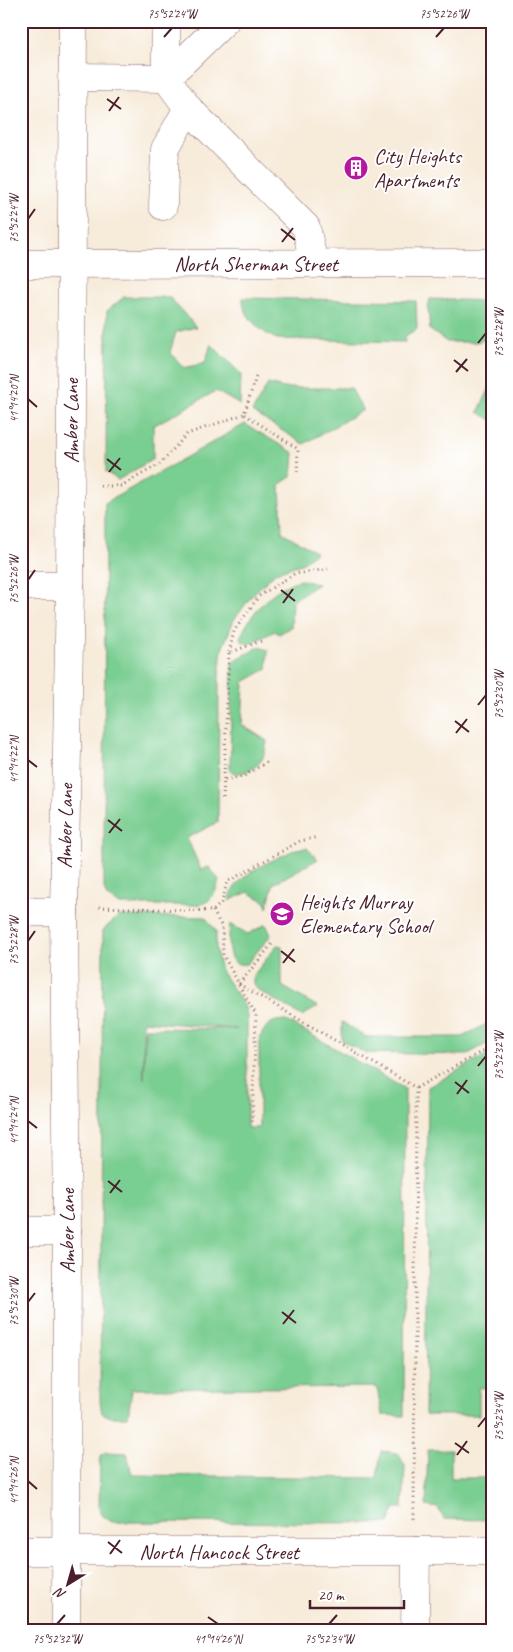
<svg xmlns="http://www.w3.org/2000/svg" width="513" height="1652" font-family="Caveat,sans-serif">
	<rect width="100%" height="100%" fill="#fff"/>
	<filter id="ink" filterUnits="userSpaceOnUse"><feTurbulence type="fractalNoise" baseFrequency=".02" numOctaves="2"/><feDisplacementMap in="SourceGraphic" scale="10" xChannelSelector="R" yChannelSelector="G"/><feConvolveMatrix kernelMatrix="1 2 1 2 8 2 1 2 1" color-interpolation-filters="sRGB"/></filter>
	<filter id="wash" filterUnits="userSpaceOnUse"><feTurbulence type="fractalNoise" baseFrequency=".0096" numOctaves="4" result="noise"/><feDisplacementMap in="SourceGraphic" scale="20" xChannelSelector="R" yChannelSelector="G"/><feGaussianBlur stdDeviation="1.12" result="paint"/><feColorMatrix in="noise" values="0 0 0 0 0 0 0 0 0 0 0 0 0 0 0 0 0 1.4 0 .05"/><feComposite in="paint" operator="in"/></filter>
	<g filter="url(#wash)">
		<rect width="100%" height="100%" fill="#f7ebd9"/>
		<g fill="#79ce91" stroke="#62765e" fill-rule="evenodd">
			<polygon points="124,297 169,297 196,327 176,332 170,352 184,368 205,363 211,344 241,374 240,405 216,391 153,426 153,459 118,480 106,472 107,311"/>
			<path d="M243 298 416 301 417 329 405 336V342L277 339C262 333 242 316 243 298Z"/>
			<polygon points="430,299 492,301 492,337 477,342 447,342 430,330 428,308"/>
			<polygon points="268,384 283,388 351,388 363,410 304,444 252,412"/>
			<polygon points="491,386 492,386 492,420 478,412"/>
			<path d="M245 424 294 453 292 476 280 484 282 532 316 552 301 564 276 572 253 594 234 620 222 649 219 676 218 822 187 838 201 870 209 867 219 880C216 893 212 901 199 905H120L107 897 104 889 105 503Z"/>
			<path d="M300 580 318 584 292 601 291 627 279 634 275 631 249 644 242 641 240 638C252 611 272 588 300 580Z"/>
			<path d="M259 647 268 650 267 669 244 682 242 725 267 741C266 746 265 752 263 757 259 768 240 777 230 771L232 662Z"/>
			<path d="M307 848 318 859 273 884 267 908 266 902 248 892 229 901C234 873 273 861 296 849Z"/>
			<path d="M119 916 205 917 216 931V950L221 971 244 1005 247 1015V1128H259V1040C265 1026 272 1017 289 1022L405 1089 404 1416 382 1415 377 1387 132 1389 128 1417H111L102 1413 100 1402 103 930ZM143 1021 237 1029 145 1028 144 1079Z"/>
			<path d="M230 924 248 934 266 924 271 935 247 964C223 968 229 939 230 924Z"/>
			<polygon points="277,945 282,946 282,986 318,1007 302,1016 259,991 253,984 253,976"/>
			<polygon points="492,1021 492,1041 466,1055 365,1053 342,1041 342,1022 366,1037 462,1037"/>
			<polygon points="492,1052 492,1387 479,1388 479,1415 425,1415 428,1087"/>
			<polygon points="428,1450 451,1450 451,1478 492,1478 492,1520 444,1519 438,1508 426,1506"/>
			<polygon points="381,1451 398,1453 405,1466 403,1508 395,1508 389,1523 112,1522 103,1516 99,1509 100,1456 106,1452 127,1453 132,1475 377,1478"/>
		</g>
	</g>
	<g filter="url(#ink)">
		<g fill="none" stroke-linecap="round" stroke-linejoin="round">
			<defs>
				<g id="minor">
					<polyline points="166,21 166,78 188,108 306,227 314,264"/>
					<polyline points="72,77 166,78 225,21"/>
					<polyline points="163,206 165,149 188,108"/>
					<polyline points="21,264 492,263"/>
					<polyline points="21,586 70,586"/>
					<polyline points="21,912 64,912"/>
					<polyline points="21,1231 67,1231"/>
					<polyline points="21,1551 492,1551"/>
					<polyline points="66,1631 67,1231 64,912 70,586 73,21"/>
					<polyline points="415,1631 416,1551"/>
				</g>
			</defs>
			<use href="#minor" stroke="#876668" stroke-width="29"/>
			<g stroke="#876668" stroke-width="3" stroke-dasharray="1 4" stroke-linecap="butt">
				<polyline points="256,377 244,414 298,449 297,474"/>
				<polyline points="100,486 121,486 160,464 187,434 244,414"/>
				<polyline points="261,641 229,653 234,631 259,596 294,574 328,569"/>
				<polyline points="225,780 244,776 267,762"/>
				<polyline points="223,799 229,653"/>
				<polyline points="99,907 213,911 222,902 227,882 300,841 318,837"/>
				<polyline points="213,911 222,927 223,955 239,984 272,944"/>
				<polyline points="239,984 416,1088 414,1522"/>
				<polyline points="239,985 256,1015 252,1122"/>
				<polyline points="416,1088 492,1046"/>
			</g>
			<use href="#minor" stroke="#fff" stroke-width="28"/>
		</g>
	</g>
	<path fill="none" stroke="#4a1f2b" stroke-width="2" d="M164 37 172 28M436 37 444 28M107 99 121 109M109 111 119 97M28 219 35 209M281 229 295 240M282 242 293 228M478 343 486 333M454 360 468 371M456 372 467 359M28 399 37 407M107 459 121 470M109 472 120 458M28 580 35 570M281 590 295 601M283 603 293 589M478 705 486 695M455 721 469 732M456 733 467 719M28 760 37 767M108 820 122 831M109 833 120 819M28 941 35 931M281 951 295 962M283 963 294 949M478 1066 486 1056M455 1082 469 1093M457 1094 467 1080M28 1121 37 1128M108 1181 122 1192M110 1193 120 1180M28 1302 35 1293M282 1312 296 1323M283 1324 294 1310M478 1427 486 1417M455 1443 469 1453M457 1455 467 1441M28 1481 37 1489M108 1542 122 1553M110 1554 120 1540M208 1617 218 1624M57 1624 65 1615M329 1624 337 1615"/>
	<defs>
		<symbol id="building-disc" viewBox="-11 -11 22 22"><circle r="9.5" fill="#b5179e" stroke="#fff"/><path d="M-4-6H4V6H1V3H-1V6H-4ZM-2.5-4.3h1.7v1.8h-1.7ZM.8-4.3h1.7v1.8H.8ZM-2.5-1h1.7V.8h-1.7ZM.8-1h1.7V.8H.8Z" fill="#fff"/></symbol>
		<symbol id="school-disc" viewBox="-11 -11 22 22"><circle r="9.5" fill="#b5179e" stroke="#fff"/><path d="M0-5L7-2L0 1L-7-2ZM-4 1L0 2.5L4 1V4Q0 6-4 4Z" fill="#fff"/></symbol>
	</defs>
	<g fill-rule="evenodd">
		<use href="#building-disc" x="342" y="154" width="28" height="28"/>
		<use href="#school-disc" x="268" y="900" width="28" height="28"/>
	</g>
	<g text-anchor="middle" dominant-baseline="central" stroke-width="4" stroke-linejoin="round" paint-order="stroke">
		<g font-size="21" fill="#4a1f2b" stroke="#fff" text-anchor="start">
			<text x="374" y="156">City Heights<tspan x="374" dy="24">Apartments</tspan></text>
			<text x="300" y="902">Heights Murray<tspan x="300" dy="24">Elementary School</tspan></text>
		</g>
		<g font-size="21" fill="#4a1f2b" stroke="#fff">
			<text x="256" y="264">North Sherman Street</text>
			<text transform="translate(71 421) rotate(-90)">Amber Lane</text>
			<text transform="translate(65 826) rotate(-89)">Amber Lane</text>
			<text transform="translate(67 1231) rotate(-90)">Amber Lane</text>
			<text x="219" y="1552">North Hancock Street</text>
		</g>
	</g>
	<rect width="513" height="1652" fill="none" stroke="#fff" stroke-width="55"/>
	<g transform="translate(68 1584) rotate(217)" stroke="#ffffff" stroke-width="4" paint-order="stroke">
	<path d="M0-4L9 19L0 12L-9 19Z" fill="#4a1f2b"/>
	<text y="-8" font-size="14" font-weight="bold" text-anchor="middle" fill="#4a1f2b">N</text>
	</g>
	<path d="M310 1600v8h94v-8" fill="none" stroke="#4a1f2b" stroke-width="2.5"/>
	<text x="318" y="1600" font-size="15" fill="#4a1f2b" stroke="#ffffff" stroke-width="4" paint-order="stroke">20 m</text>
	<rect x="28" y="28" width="458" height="1596" fill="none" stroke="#4a1f2b" stroke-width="2"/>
	<g font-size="12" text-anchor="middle" fill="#4a1f2b">
		<text x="172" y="18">75°52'24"W</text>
		<text x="444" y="18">75°52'26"W</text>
		<text transform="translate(14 219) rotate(-90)" y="4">75°52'24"W</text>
		<text transform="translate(499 333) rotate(-90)" y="4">75°52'28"W</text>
		<text transform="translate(14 399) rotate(-90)" y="4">41°14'20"N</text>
		<text transform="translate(14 580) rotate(-90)" y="4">75°52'26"W</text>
		<text transform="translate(499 695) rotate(-90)" y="4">75°52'30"W</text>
		<text transform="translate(14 760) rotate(-90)" y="4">41°14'22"N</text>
		<text transform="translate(14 941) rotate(-90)" y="4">75°52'28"W</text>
		<text transform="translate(499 1056) rotate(-90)" y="4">75°52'32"W</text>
		<text transform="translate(14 1121) rotate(-90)" y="4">41°14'24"N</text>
		<text transform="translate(14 1302) rotate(-90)" y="4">75°52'30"W</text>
		<text transform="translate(499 1417) rotate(-90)" y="4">75°52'34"W</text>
		<text transform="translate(14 1481) rotate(-90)" y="4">41°14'26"N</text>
		<text x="57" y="1643">75°52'32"W</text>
		<text x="218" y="1643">41°14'26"N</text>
		<text x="329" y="1643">75°52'34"W</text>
	</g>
</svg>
